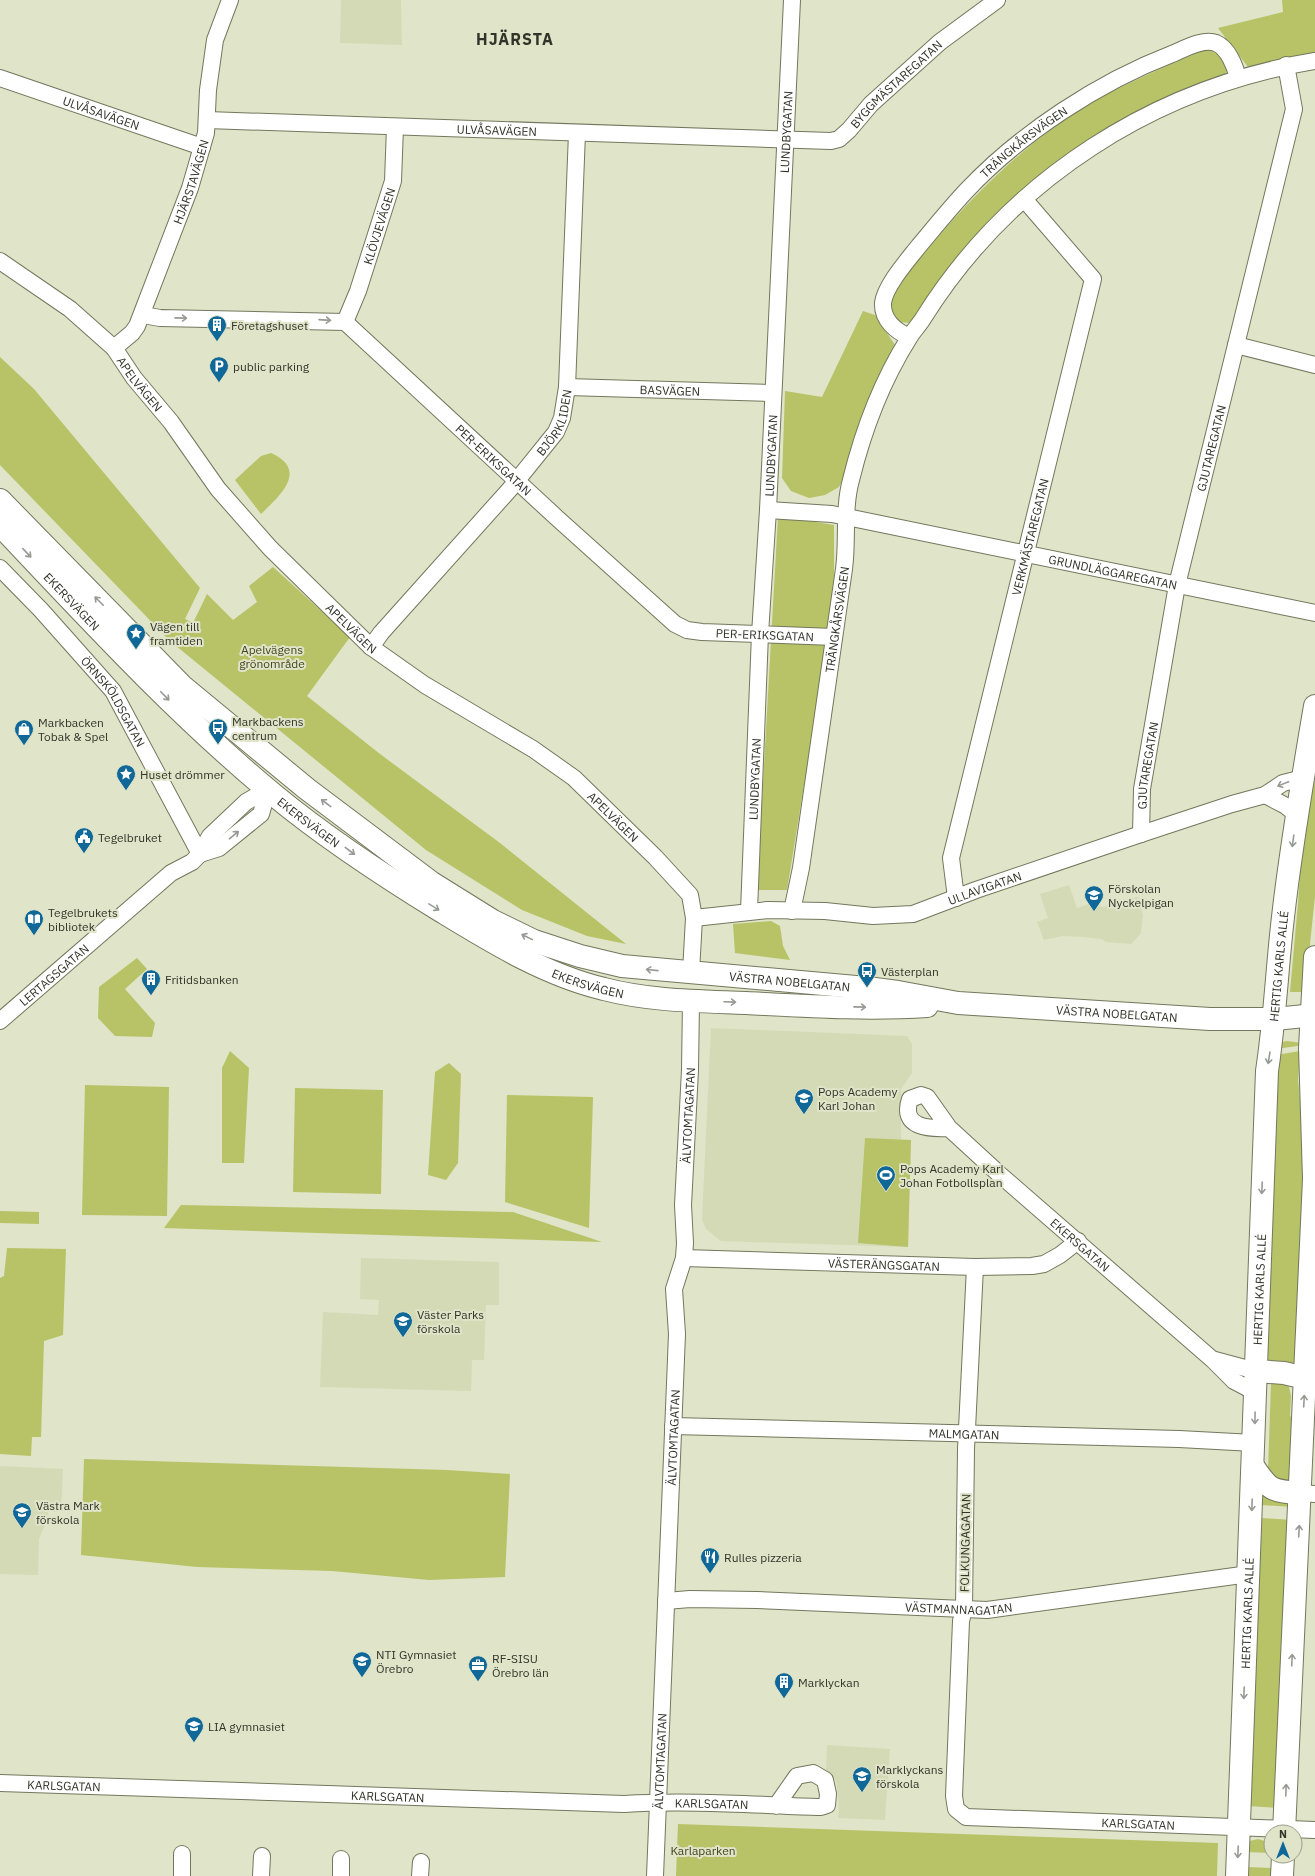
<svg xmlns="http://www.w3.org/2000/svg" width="1315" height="1876" font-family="'IBM Plex Sans',sans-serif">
	<rect width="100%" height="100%" fill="#e0e4c8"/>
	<g fill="#d4dab6">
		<polygon points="341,0 401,0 402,45 340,43"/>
		<polygon points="1069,885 1077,908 1089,904 1104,907 1138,897 1143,915 1141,933 1131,944 1106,942 1102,939 1082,937 1062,936 1044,940 1037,922 1048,918 1040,894"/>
		<polygon points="711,1028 907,1036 912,1044 912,1073 901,1089 901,1141 911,1140 908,1247 721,1241 706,1229 702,1220"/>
		<polygon points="361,1258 499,1262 499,1305 486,1305 484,1360 472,1360 471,1391 320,1387 323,1312 378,1315 379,1300 360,1299"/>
		<polygon points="0,1466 63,1469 61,1512 48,1512 47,1520 39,1539 38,1575 0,1574"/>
		<polygon points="827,1745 890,1749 885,1820 838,1818 839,1804 836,1781 826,1770"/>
	</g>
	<g fill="#b7c366">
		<polygon points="1282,0 1315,0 1315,54 1248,67 1218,28 1283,12"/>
		<path d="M1206 49C1216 52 1228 60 1227 72L1222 76 1163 99 1101 134 1057 164 911 323 897 322 889 310C895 283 919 258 937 238 981 187 1032 138 1091 103 1128 82 1167 66 1206 49Z"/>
		<polygon points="863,311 875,315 897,348 845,476 839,487 825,495 809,498 791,491 782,478 785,391 822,397"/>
		<polygon points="0,357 34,389 200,588 185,619 193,623 207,594 233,620 257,602 249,586 273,567 350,637 307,696 380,754 500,843 626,944 587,936 522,910 426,850 170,641 0,465"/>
		<path d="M271 453C309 470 280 496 261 514L235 480 261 456Z"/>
		<polygon points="778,516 834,525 834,601 787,890 757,890"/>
		<polygon points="1313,781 1315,781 1315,896 1305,992 1290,992 1298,903 1304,813"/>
		<polygon points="771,921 780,926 783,946 790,960 735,953 733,924"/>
		<polygon points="137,958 147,969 125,989 155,1023 152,1037 115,1036 98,1018 99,987"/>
		<polygon points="1287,1041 1302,1043 1304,1045 1276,1049 1282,1042"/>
		<polygon points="230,1051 249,1068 244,1163 222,1163 222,1068"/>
		<polygon points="1300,1051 1298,1080 1305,1148 1299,1369 1266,1364 1276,1055"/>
		<polygon points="449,1063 461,1074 458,1163 446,1180 428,1175 435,1072"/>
		<polygon points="85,1085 169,1087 167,1216 82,1215"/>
		<polygon points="295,1088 383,1090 381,1194 293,1192"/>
		<polygon points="507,1095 593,1097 589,1228 505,1202"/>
		<polygon points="865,1138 911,1140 908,1247 858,1243"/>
		<polygon points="181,1205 513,1212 602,1242 164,1228"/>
		<polygon points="0,1211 39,1212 39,1224 0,1223"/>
		<polygon points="7,1248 66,1249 63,1335 44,1341 41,1437 32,1437 31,1456 0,1454 0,1278 4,1276"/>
		<polygon points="1285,1382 1289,1387 1291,1396 1290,1415 1294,1425 1293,1480 1288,1483 1280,1483 1268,1470 1271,1383"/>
		<polygon points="84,1459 447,1470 510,1474 505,1577 429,1580 332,1571 197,1567 81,1555"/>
		<polygon points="1261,1494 1271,1498 1293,1499 1293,1507 1261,1505"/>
		<polygon points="1262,1518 1292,1520 1278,1808 1247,1806"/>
		<polygon points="678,1824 1218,1843 1217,1876 676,1876"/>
		<polygon points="1258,1839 1271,1843 1271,1853 1246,1852 1250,1841"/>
		<polygon points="1247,1867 1274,1868 1274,1876 1246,1876"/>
	</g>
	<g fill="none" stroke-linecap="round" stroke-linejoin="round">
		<defs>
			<g id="minor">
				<path id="s1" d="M0 78 202 147"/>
				<path id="s2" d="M207 120 831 141 839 139 849 130 871 104 940 42 997 0"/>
				<path id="s3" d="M0 261 70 309 114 348 134 378 171 422 218 489 270 548 371 647 425 685 533 749 574 778 655 857 690 895 694 918 691 972"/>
				<path id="s4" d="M143 315 160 318 345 322 557 518 675 624 687 630 702 632 834 637"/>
				<path id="s5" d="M345 322 358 291 393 181 395 127"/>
				<path id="s6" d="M909 337C896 331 882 320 883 303 885 286 907 261 918 247 934 228 950 208 967 190 1021 133 1099 82 1172 54 1184 49 1203 38 1216 43 1228 48 1235 66 1238 78"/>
				<polyline points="1236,345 1315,365"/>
				<path id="s7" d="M114 348 132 333 137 326 190 188 206 133 208 90 215 40 230 0"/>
				<path id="s8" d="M567 387 773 393"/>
				<path id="s9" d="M768 510 832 514 1315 613"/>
				<path id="s10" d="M0 568 41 610 113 691 200 854"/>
				<path id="s11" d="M371 647 381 633 510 489 556 432 562 418 567 387 577 133"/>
				<polyline points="1265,795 1286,806 1297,815"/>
				<path id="s12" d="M1141 834 1142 789 1177 585 1294 109 1286 65"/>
				<polyline points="200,854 219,848 261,814 268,789"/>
				<path id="s13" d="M956 898 951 858 1093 279 1024 199"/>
				<path id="s14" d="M749 911 760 634 768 510 792 0"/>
				<path id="s15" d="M792 911 801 868C815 769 829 669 844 569 848 540 843 509 851 480 863 431 882 381 909 338 913 331 920 324 924 317 1011 179 1155 87 1315 61"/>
				<path id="s16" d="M694 918 768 910 825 911 873 916 913 914 976 890 1141 834 1232 804 1265 795 1283 783 1303 778"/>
				<path id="s17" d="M0 1021 171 873 192 862 200 854 210 836 246 802 268 789"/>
				<path id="s18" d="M949 1128C929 1129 900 1128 910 1099L921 1095 927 1097 949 1128 998 1173 1213 1360 1234 1381 1255 1392"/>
				<path id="s19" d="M684 1258 975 1267 1032 1266 1044 1264 1060 1255 1078 1241"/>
				<path id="s20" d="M975 1267 966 1449 964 1609 961 1621 954 1796 956 1809 966 1817 1315 1830"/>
				<polyline points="1215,1360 1256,1371"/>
				<path id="s21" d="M673 1426 1179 1439 1254 1443"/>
				<polyline points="1300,1493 1315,1494"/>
				<path id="s22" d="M666 1601 690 1599 757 1600 987 1610 1249 1574"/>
				<path id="s23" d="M0 1783 624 1804C690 1800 756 1805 821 1807L827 1805 828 1794 825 1780 813 1773 797 1776 776 1806"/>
				<polyline points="182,1876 182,1854"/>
				<polyline points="261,1876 262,1856"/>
				<polyline points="341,1876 341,1859"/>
				<polyline points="420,1876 421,1862"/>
				<path id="s24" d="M655 1876 677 1334 674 1289 684 1258 685 1243 683 1205 690 1070 691 1001"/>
			</g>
			<g id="secondary">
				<path id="s25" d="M0 500 182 686 307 789 432 883 493 921 534 941 580 956 622 966 867 988 898 992 958 1003 1210 1019H1275L1315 1015"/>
				<path id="s26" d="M0 525C88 618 175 713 274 795 326 838 384 876 441 911 492 942 545 975 604 989 650 1001 698 1001 746 1003 806 1006 867 1010 927 1006"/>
				<polyline points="1256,1371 1284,1373 1305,1378"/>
				<path d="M1253 1466C1269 1490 1271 1491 1300 1493"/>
				<polyline points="1284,1832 1314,1179 1310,1048 1315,957"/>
				<path id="s27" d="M1237 1876 1267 1071C1275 1019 1277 968 1283 917 1291 846 1303 776 1315 706"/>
				<polyline points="1282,1876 1283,1856"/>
			</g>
		</defs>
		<use href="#minor" stroke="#73775d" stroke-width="18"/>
		<use href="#secondary" stroke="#73775d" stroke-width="24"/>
		<use href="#minor" stroke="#fff" stroke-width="16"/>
		<use href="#secondary" stroke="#fff" stroke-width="22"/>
	</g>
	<defs><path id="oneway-shaft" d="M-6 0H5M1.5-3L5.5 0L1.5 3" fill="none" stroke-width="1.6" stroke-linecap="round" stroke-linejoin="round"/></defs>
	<g stroke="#989a94">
		<use href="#oneway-shaft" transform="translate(181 318) rotate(1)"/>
		<use href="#oneway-shaft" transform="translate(325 320) rotate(4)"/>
		<use href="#oneway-shaft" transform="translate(27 553) rotate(47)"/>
		<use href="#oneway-shaft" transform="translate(99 601) rotate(-135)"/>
		<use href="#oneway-shaft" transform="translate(165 696) rotate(46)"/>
		<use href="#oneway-shaft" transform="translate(1283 784) rotate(158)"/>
		<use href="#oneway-shaft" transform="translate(326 803) rotate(-143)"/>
		<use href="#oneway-shaft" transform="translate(234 835) rotate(-39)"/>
		<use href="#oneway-shaft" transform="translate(1293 841) rotate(98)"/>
		<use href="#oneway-shaft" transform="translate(350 851) rotate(37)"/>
		<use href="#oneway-shaft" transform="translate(434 907) rotate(32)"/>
		<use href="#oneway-shaft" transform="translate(527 937) rotate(-154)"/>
		<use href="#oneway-shaft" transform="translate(652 970) rotate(-174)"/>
		<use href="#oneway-shaft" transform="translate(730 1002) rotate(2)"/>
		<use href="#oneway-shaft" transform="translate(860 1007) rotate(1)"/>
		<use href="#oneway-shaft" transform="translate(1269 1058) rotate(99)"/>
		<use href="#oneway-shaft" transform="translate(1262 1188) rotate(92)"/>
		<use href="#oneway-shaft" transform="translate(1304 1401) rotate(-87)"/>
		<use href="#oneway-shaft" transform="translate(1255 1418) rotate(91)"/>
		<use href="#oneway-shaft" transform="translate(1252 1505) rotate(92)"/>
		<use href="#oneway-shaft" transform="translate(1299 1531) rotate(-87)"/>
		<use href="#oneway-shaft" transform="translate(1292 1660) rotate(-87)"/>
		<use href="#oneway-shaft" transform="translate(1244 1693) rotate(92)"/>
		<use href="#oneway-shaft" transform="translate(1286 1790) rotate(-88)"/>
		<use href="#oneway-shaft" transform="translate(1238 1852) rotate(92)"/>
	</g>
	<defs>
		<symbol id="building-pin" viewBox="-11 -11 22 30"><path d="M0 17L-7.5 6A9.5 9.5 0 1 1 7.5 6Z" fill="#106898" stroke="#e0e4c8"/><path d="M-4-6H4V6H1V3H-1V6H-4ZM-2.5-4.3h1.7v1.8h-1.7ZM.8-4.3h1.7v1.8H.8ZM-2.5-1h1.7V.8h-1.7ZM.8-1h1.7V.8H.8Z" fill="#fff"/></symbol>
		<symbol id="parking-pin" viewBox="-11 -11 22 30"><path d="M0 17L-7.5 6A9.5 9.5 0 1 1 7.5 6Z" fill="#106898" stroke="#e0e4c8"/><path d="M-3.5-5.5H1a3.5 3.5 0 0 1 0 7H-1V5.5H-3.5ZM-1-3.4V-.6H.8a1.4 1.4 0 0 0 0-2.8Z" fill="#fff"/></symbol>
		<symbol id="sight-pin" viewBox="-11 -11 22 30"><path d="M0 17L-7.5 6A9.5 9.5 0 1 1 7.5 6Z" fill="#106898" stroke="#e0e4c8"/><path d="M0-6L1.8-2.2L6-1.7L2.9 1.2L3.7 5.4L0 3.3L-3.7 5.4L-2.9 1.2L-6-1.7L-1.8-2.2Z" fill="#fff"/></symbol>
		<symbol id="bus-pin" viewBox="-11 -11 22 30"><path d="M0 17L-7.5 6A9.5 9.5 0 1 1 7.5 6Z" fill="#106898" stroke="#e0e4c8"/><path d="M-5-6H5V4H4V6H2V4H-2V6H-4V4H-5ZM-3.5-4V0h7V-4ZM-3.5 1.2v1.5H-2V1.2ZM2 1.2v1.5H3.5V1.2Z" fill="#fff"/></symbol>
		<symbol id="shop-pin" viewBox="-11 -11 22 30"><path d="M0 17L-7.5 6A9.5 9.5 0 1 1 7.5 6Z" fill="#106898" stroke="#e0e4c8"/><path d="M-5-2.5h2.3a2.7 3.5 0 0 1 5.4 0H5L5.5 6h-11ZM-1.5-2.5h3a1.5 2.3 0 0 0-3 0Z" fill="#fff"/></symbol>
		<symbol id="civic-pin" viewBox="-11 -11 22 30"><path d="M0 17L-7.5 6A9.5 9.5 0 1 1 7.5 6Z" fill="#106898" stroke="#e0e4c8"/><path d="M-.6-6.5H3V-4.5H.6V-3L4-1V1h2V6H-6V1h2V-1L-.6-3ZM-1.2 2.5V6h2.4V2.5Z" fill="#fff"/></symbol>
		<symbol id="school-pin" viewBox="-11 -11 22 30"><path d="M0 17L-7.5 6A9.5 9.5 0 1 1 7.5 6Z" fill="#106898" stroke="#e0e4c8"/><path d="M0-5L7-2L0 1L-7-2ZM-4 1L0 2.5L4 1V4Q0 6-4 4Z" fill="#fff"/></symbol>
		<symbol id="library-pin" viewBox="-11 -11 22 30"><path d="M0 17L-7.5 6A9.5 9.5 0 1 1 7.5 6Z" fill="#106898" stroke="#e0e4c8"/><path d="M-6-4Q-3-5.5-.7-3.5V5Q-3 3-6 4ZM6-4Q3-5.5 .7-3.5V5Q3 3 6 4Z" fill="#fff"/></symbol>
		<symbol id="stadium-pin" viewBox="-11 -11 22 30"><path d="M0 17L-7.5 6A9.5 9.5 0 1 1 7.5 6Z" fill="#106898" stroke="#e0e4c8"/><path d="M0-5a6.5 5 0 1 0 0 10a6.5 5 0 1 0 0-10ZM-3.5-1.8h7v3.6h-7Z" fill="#fff"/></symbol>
		<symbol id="restaurant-pin" viewBox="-11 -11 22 30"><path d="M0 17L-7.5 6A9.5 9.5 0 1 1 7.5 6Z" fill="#106898" stroke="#e0e4c8"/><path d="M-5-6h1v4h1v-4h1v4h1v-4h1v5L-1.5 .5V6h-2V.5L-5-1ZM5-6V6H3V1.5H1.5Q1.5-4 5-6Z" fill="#fff"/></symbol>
		<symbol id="office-pin" viewBox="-11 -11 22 30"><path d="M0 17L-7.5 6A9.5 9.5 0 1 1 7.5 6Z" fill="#106898" stroke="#e0e4c8"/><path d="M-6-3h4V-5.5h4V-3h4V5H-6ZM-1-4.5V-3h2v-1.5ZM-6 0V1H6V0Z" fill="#fff"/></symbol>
	</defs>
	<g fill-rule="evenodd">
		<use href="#building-pin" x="206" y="314" width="22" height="30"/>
		<use href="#parking-pin" x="208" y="355" width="22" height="30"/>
		<use href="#sight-pin" x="125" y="622" width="22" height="30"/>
		<use href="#bus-pin" x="207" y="717" width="22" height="30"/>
		<use href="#shop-pin" x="13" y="718" width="22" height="30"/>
		<use href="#sight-pin" x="115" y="763" width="22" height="30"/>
		<use href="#civic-pin" x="73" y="826" width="22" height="30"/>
		<use href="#school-pin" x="1083" y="884" width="22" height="30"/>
		<use href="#library-pin" x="23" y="908" width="22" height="30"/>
		<use href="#bus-pin" x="856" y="960" width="22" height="30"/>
		<use href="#building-pin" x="140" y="968" width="22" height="30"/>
		<use href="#school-pin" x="793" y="1087" width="22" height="30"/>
		<use href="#stadium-pin" x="875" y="1164" width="22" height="30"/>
		<use href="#school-pin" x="392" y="1310" width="22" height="30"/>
		<use href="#school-pin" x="11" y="1501" width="22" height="30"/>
		<use href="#restaurant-pin" x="699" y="1546" width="22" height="30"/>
		<use href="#school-pin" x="351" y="1650" width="22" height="30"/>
		<use href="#office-pin" x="467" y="1654" width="22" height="30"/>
		<use href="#building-pin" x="773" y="1671" width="22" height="30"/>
		<use href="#school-pin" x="183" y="1715" width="22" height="30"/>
		<use href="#school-pin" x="851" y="1765" width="22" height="30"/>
	</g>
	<g text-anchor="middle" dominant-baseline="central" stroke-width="4" stroke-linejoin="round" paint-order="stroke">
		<g font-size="12" fill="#323429" stroke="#e0e4c8">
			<text stroke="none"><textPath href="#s2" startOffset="712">BYGGMÄSTAREGATAN</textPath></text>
			<text stroke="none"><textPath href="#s1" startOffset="107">ULVÅSAVÄGEN</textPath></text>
			<text stroke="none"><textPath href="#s2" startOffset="290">ULVÅSAVÄGEN</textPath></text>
			<text stroke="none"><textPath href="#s14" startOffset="780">LUNDBYGATAN</textPath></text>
			<text stroke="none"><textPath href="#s6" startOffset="262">TRÄNGKÅRSVÄGEN</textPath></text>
			<text stroke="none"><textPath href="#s7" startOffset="186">HJÄRSTAVÄGEN</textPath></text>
			<text stroke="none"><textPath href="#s5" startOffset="102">KLÖVJEVÄGEN</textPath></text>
			<text stroke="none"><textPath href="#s3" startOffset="188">APELVÄGEN</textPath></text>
			<text stroke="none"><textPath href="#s8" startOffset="103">BASVÄGEN</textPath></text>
			<text stroke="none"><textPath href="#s11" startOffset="292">BJÖRKLIDEN</textPath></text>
			<text stroke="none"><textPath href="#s12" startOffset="393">GJUTAREGATAN</textPath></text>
			<text stroke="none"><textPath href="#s14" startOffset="456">LUNDBYGATAN</textPath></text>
			<text stroke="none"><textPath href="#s4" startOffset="405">PER-ERIKSGATAN</textPath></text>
			<text stroke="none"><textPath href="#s13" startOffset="371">VERKMÄSTAREGATAN</textPath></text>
			<text stroke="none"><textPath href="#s9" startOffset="351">GRUNDLÄGGAREGATAN</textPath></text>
			<text stroke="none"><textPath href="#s26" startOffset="105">EKERSVÄGEN</textPath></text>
			<text stroke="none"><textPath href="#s15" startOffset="295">TRÄNGKÅRSVÄGEN</textPath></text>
			<text stroke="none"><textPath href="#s3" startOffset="512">APELVÄGEN</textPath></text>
			<text stroke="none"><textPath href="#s4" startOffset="741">PER-ERIKSGATAN</textPath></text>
			<text stroke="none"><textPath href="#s10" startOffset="176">ÖRNSKÖLDSGATAN</textPath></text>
			<text stroke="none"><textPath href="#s12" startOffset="69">GJUTAREGATAN</textPath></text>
			<text stroke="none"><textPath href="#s14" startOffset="132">LUNDBYGATAN</textPath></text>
			<text stroke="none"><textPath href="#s3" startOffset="836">APELVÄGEN</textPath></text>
			<text stroke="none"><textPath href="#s26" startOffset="429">EKERSVÄGEN</textPath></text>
			<text stroke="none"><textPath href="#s16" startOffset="296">ULLAVIGATAN</textPath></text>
			<text stroke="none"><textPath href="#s27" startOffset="911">HERTIG KARLS ALLÉ</textPath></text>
			<text stroke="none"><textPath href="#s17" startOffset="71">LERTAGSGATAN</textPath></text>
			<text stroke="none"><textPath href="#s26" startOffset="753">EKERSVÄGEN</textPath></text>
			<text stroke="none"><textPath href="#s25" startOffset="956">VÄSTRA NOBELGATAN</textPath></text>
			<text stroke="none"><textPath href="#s25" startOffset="1285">VÄSTRA NOBELGATAN</textPath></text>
			<text stroke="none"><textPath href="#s24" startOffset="763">ÄLVTOMTAGATAN</textPath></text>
			<text stroke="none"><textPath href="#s18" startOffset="293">EKERSGATAN</textPath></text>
			<text stroke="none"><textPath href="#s19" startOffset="200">VÄSTERÄNGSGATAN</textPath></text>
			<text stroke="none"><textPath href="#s27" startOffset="587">HERTIG KARLS ALLÉ</textPath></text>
			<text stroke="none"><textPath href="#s21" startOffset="291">MALMGATAN</textPath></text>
			<text stroke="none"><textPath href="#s24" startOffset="439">ÄLVTOMTAGATAN</textPath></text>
			<text transform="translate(965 1543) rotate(-89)">FOLKUNGAGATAN</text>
			<text stroke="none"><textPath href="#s22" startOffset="293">VÄSTMANNAGATAN</textPath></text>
			<text stroke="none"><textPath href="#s27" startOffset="263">HERTIG KARLS ALLÉ</textPath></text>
			<text stroke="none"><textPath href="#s24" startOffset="115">ÄLVTOMTAGATAN</textPath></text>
			<text stroke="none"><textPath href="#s23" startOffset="64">KARLSGATAN</textPath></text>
			<text stroke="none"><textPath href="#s23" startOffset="388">KARLSGATAN</textPath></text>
			<text stroke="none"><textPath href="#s23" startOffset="712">KARLSGATAN</textPath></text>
			<text stroke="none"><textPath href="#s20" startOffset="728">KARLSGATAN</textPath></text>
		</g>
		<g font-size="12" fill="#323429" stroke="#e0e4c8" text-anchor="start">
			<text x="231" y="325">Företagshuset</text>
			<text x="233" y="366">public parking</text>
			<text x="150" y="626">Vägen till<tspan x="150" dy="14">framtiden</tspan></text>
			<text x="232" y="721">Markbackens<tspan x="232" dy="14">centrum</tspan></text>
			<text x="38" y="722">Markbacken<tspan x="38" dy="14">Tobak &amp; Spel</tspan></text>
			<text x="140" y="774">Huset drömmer</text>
			<text x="98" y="837">Tegelbruket</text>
			<text x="1108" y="888">Förskolan<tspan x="1108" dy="14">Nyckelpigan</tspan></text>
			<text x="48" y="912">Tegelbrukets<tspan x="48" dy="14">bibliotek</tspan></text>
			<text x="881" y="971">Västerplan</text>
			<text x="165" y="979">Fritidsbanken</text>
			<text x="818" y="1091">Pops Academy<tspan x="818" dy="14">Karl Johan</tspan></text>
			<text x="900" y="1168">Pops Academy Karl<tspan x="900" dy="14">Johan Fotbollsplan</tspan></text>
			<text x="417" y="1314">Väster Parks<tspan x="417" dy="14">förskola</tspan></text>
			<text x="36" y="1505">Västra Mark<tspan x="36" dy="14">förskola</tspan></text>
			<text x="724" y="1557">Rulles pizzeria</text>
			<text x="376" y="1654">NTI Gymnasiet<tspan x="376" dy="14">Örebro</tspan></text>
			<text x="492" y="1658">RF-SISU<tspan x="492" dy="14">Örebro län</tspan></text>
			<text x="798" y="1682">Marklyckan</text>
			<text x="208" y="1726">LIA gymnasiet</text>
			<text x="876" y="1769">Marklyckans<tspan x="876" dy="14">förskola</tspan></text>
		</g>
		<g font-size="12" fill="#42461f" stroke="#e0e4c8">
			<text x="272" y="649">Apelvägens<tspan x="272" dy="14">grönområde</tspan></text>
			<text x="703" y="1850">Karlaparken</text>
		</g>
		<g font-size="16" font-weight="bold" letter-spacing="1" fill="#323429" stroke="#e0e4c8">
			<text x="515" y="39">HJÄRSTA</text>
		</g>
	</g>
	<g transform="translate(1283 1844)"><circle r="19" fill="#e0e4c8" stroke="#9a9e88"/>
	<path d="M0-3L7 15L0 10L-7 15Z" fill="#106898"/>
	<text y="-6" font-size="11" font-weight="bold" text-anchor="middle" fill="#323429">N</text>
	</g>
</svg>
